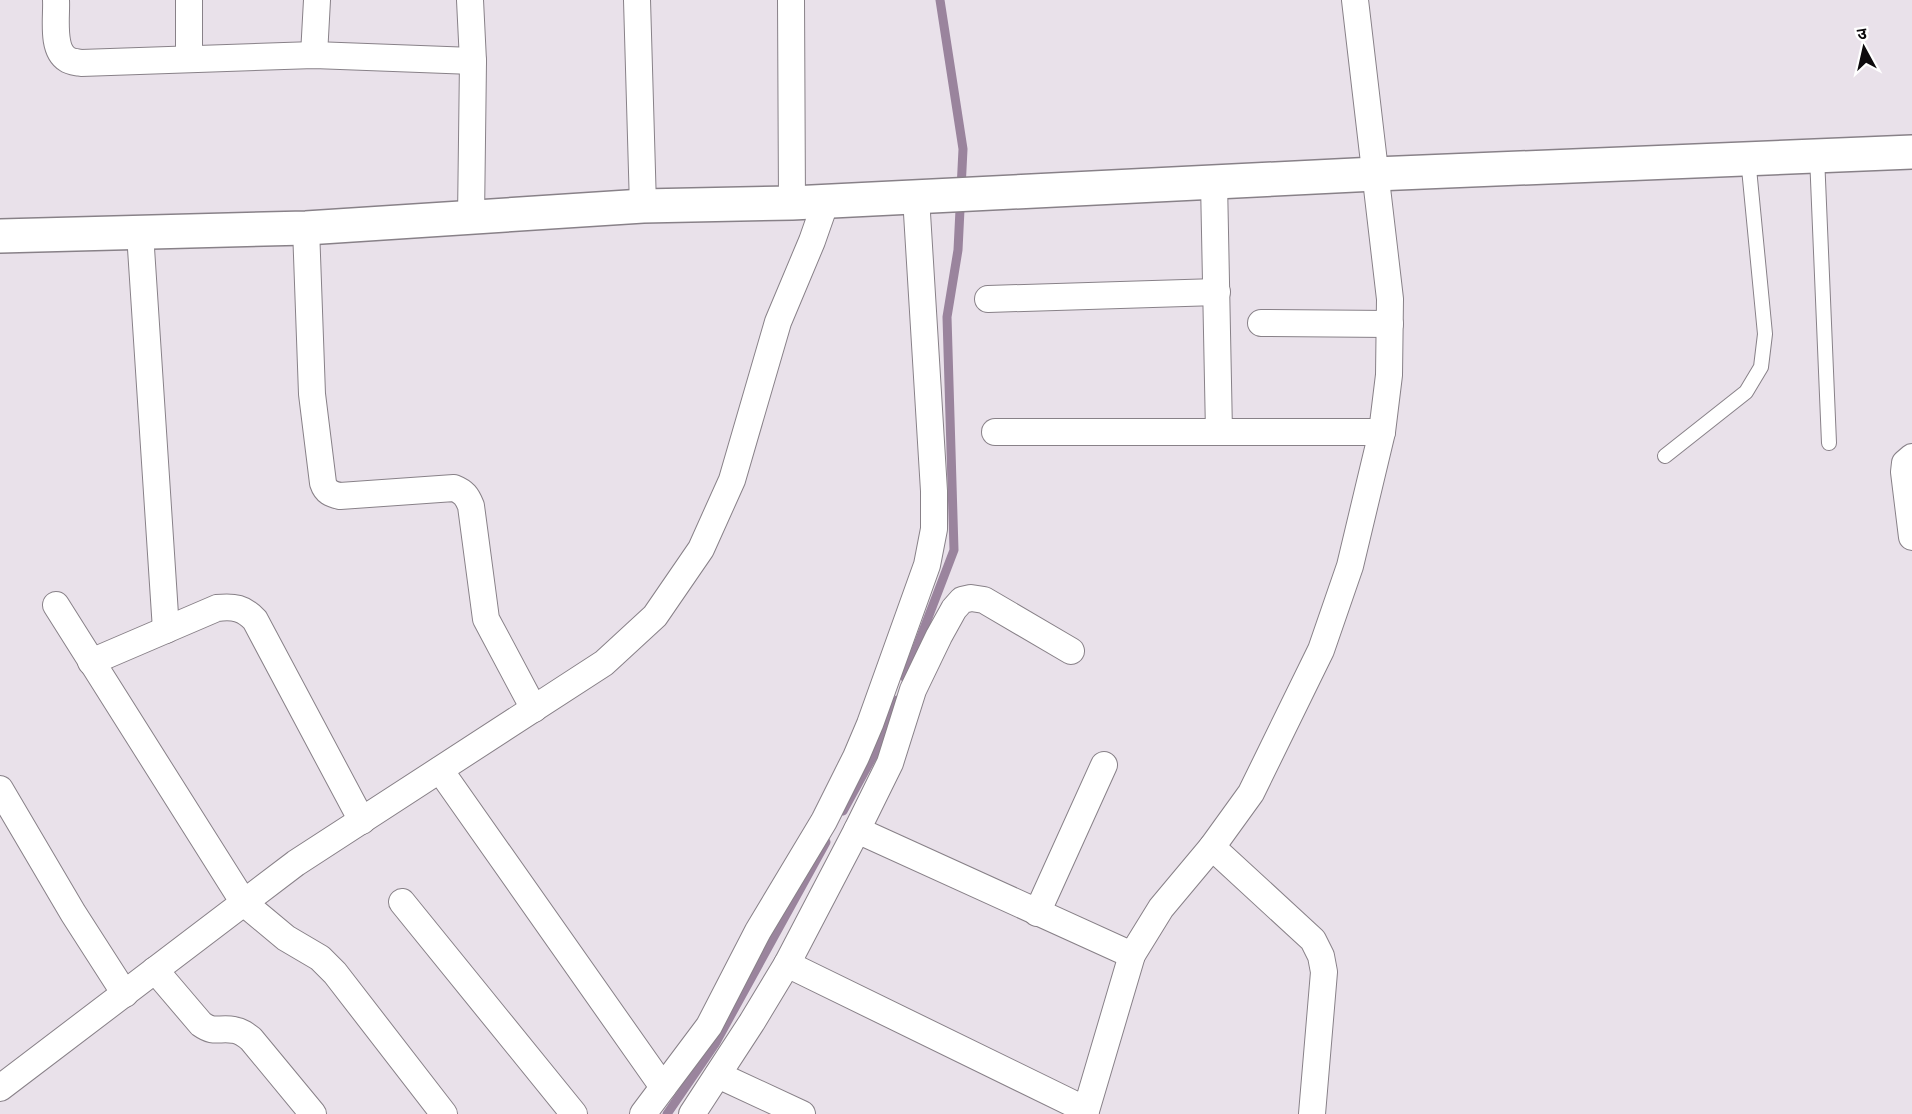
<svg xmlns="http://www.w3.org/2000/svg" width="1912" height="1114" font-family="'Work Sans','Noto Sans Devanagari',sans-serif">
	<rect width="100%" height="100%" fill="#e9e1ea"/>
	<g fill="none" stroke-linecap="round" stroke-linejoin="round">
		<g stroke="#9a849d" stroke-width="9">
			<polyline points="905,678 954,550 947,317 958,250 963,149 940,0"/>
			<polyline points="843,811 883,738 897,700"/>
			<polyline points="667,1114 715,1044 826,842"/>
		</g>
		<defs>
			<g id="lane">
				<polyline points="1817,156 1829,443"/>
				<polyline points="1665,456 1746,392 1761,367 1765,334 1748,158"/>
			</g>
			<g id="street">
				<path d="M56 0C57 17 51 49 67 59 71 62 77 62 81 63L314 55 473 61"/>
				<polyline points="470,0 473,61 471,218"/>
				<polyline points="637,0 643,206"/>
				<polyline points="791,0 792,203"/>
				<polyline points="314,55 317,0"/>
				<polyline points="189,59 189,0"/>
				<polyline points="1214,182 1219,432"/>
				<path d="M306 228 312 394 323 483C326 492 331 494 340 496L454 488C464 492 467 496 471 506L486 619 534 709"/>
				<polyline points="140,233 166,630"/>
				<polyline points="988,299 1217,292"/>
				<polyline points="1261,323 1390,324"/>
				<polyline points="995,432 1382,432"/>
				<polyline points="1912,457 1905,463 1904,472 1912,537"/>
				<polyline points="56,605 244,903 286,938 320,958 335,973 444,1114"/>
				<path d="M91 662 217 608C234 606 244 608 255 620L362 821"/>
				<polyline points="440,770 663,1087"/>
				<polyline points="0,789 73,913 125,994"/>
				<polyline points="857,830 1132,955"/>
				<polyline points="1212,847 1313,940 1321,956 1324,972 1312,1114"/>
				<polyline points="402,902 574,1114"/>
				<polyline points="1037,913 1104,765"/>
				<polyline points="787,964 1086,1110"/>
				<path d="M155 970 201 1024C215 1034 219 1027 234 1030 241 1031 246 1035 251 1039L313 1114"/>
				<polyline points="718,1075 802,1114"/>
				<polyline points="0,1088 296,863 604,663 655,616 701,549 732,480 778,322 812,241 826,201"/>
				<polyline points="643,1114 709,1026 758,931 824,821 856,757 870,724 927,565 934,529 934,491 916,197"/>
				<polyline points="692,1114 752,1022 787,964 857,830 890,763 913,690 939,636 954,609 962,600 971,598 984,600 1071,651"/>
				<polyline points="1085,1114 1132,955 1161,908 1212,847 1251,793 1321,650 1350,566 1382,432 1389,375 1390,299 1355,0"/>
			</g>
			<polyline id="secondary" points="0,236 306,228 643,206 792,203 1375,174 1912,152"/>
		</defs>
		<use href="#lane" stroke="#888188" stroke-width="16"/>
		<use href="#street" stroke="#888188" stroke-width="28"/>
		<use href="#secondary" stroke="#888188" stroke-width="36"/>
		<use href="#lane" stroke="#fff" stroke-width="14"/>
		<use href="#street" stroke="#fff" stroke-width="26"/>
		<use href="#secondary" stroke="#fff" stroke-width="33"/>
	</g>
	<g transform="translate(1864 48) rotate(352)" stroke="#ffffff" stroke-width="4.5" paint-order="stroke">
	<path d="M0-4.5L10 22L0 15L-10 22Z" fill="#0d0a0d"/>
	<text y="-9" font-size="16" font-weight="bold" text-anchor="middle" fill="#0d0a0d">उ</text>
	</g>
</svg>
